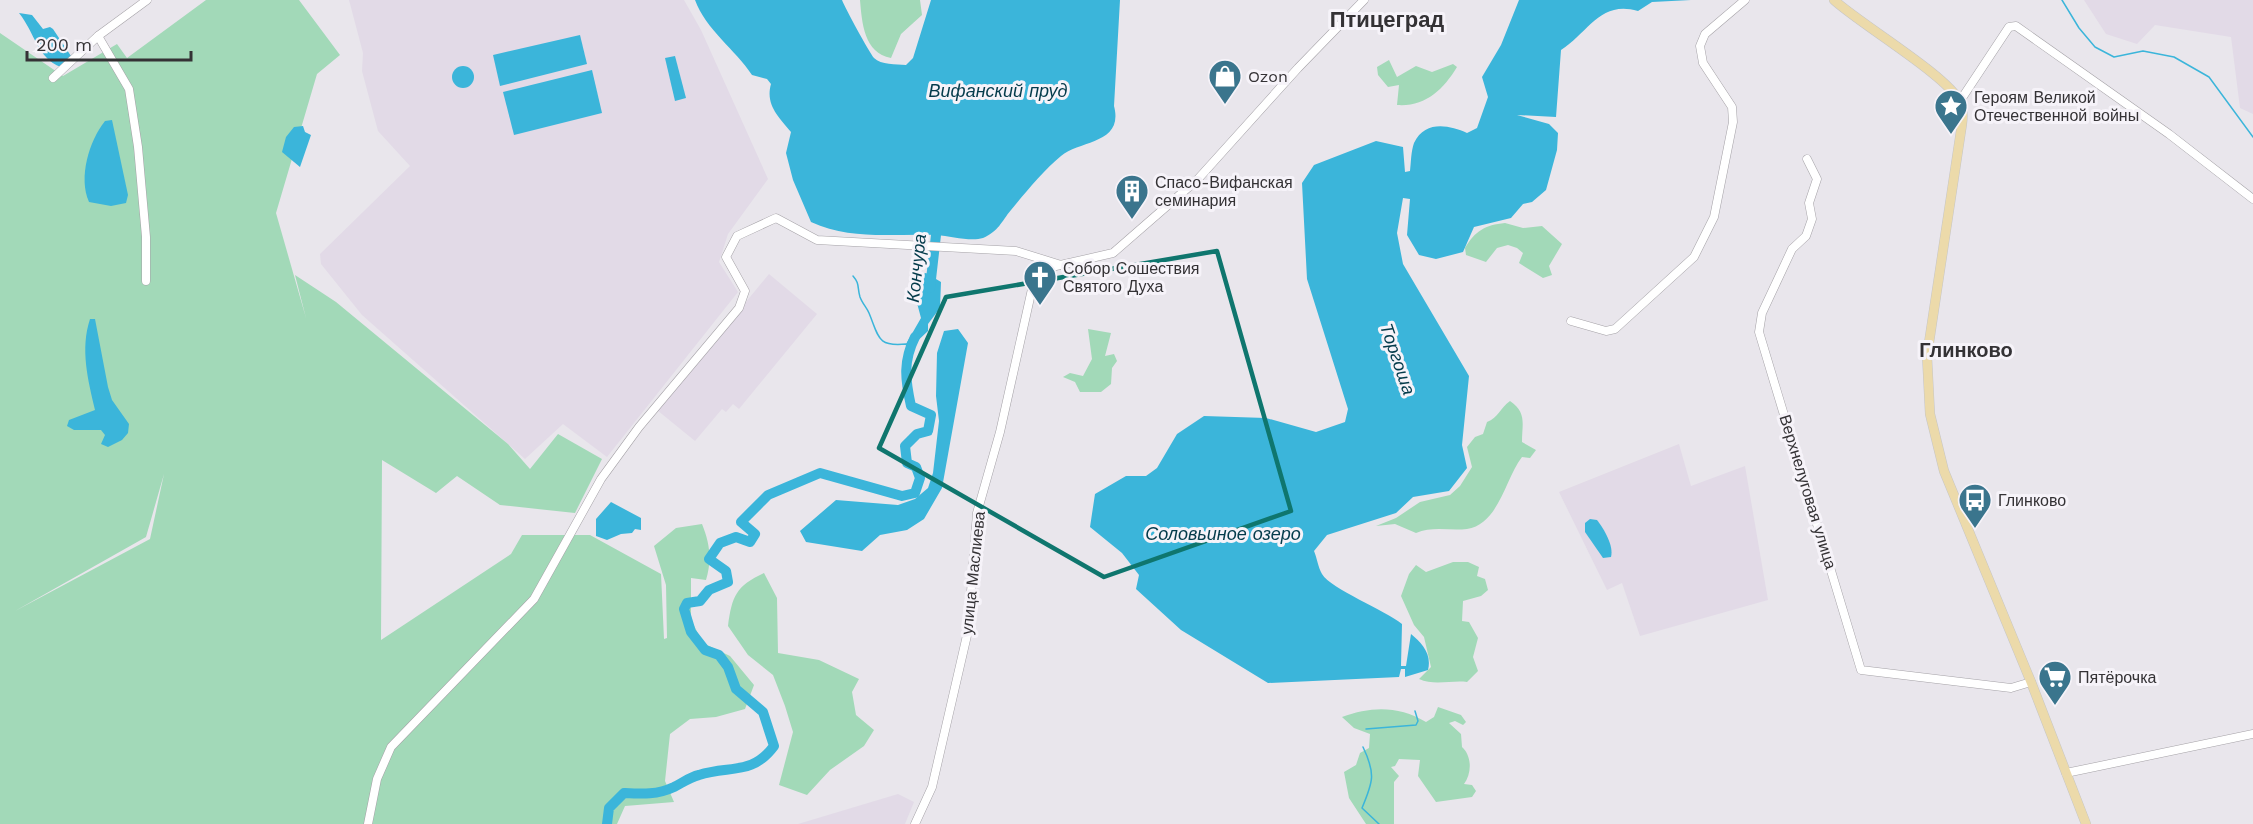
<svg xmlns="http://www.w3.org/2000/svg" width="2253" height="824" font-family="'Work Sans',sans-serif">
	<rect width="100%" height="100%" fill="#e9e6ec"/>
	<g fill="#e2dae7">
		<polygon points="349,0 684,0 701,30 768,179 728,234 719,262 738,292 607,457 563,424 525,459 362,315 321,264 320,254 410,166 378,131 362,71 363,53"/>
		<polygon points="2084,0 2253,0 2253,114 2240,108 2231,37 2155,25 2137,44 2106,34"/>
		<polygon points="769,274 817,314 739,409 733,404 726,412 722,409 695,441 657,410"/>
		<polygon points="1679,444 1691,486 1745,466 1768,600 1640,636 1622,583 1607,590 1559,492"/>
		<polygon points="898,794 914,802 905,824 798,824"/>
	</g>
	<g fill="#a2d9b8" fill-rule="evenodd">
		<path d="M206 0H299L340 55 317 74 276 213 306 318 295 275 336 302 508 444 530 469 558 434 602 459 575 513 500 505 457 476 436 493 382 460 381 640 511 554 522 535H590L661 574 664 639 667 638 666 585 654 546 676 528 702 524C710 544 712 560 706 580L691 578V620L703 643 730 656 754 685 745 709 716 717 690 719 670 734 665 781 674 802 625 806 617 824H0V33L63 76 117 44 127 58ZM164 474 150 539 15 611 146 537Z"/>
		<path d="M860 0H920L922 15 901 34 891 58C864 53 862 23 860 0Z"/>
		<path d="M1389 60 1397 77 1416 66 1432 72 1453 64 1457 67C1443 90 1425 107 1397 105L1399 85 1388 87 1378 75 1377 67Z"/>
		<path d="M1505 223 1523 228 1542 226 1562 244 1549 266 1552 275 1543 278 1519 263 1523 253 1517 248 1508 245 1497 248 1486 262 1466 255 1465 248C1475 231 1485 225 1505 223Z"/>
		<polygon points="1088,329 1111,333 1105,356 1114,354 1117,361 1112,368 1111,384 1101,392 1080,392 1075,382 1063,377 1070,373 1083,376 1092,359"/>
		<path d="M1510 401C1527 413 1522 423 1522 442L1536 450 1530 458 1522 457C1505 479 1499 524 1467 529 1450 531 1432 526 1416 533L1395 524 1376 526 1396 518 1420 502 1450 495 1460 486 1472 467 1467 447 1475 437 1483 434 1487 422C1498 418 1500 408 1510 401Z"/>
		<path d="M1453 562H1468L1479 567 1477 576 1485 579 1488 590 1481 596 1463 601 1462 621 1469 622 1478 638 1473 657 1478 671 1467 682C1452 680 1434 686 1419 679L1431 667 1424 637 1414 625 1401 596 1409 574 1416 565 1426 572Z"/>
		<path d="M764 573 777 598 778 653 819 660 859 679 852 692 856 715 874 730 864 746 830 770 807 795 779 785 793 732 785 706 773 675 748 655 728 626C732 596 736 586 764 573Z"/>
		<path d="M1438 707 1461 715 1466 722 1463 725 1455 721 1449 723 1461 734 1462 747C1472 756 1472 773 1464 784L1472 785 1476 791 1472 797 1436 802 1418 776 1420 760 1399 759 1395 766 1391 767 1399 776 1394 782V824H1366L1349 798 1344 772 1356 765 1360 753 1369 748 1370 734 1354 728 1342 717C1372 706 1399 706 1426 722L1434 717Z"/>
	</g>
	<g fill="#3bb5da">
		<path d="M695 0H842C845 8 869 52 874 58 881 65 896 64 906 65L913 58 931 0H1120L1114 106C1124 144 1080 140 1061 156 1045 169 1024 194 1011 210 1001 222 999 231 983 238 971 242 950 236 937 235 894 233 852 241 811 222L793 180 786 153 791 132C779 117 765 105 771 84L767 79 752 75C735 49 706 30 695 0Z"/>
		<path d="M1519 0H1691L1652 2 1638 11C1600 0 1589 32 1561 50L1556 117 1517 115 1549 124 1558 133 1557 150 1546 190 1532 202 1523 204 1511 218 1474 227 1463 252 1436 259 1419 255 1407 235 1410 199 1403 198 1397 233 1403 264 1469 376 1462 445 1467 468 1449 491 1413 497 1396 513 1327 535 1314 551C1317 558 1318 567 1322 574 1331 589 1385 610 1402 624L1401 666H1406L1411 634C1422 643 1432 654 1428 670L1405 677V669H1401L1399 677 1268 683 1181 630 1136 589 1139 575 1122 553 1090 527 1095 494 1126 476H1146L1157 468 1177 434 1204 416 1266 418 1316 432 1345 422 1348 409 1307 279 1302 183 1314 165 1376 141 1403 147 1405 172 1410 171C1411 163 1411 151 1414 143 1425 120 1449 125 1467 133L1477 128 1488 97 1482 77 1501 45Z"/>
		<path d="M19 13 32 15 43 29 50 27 53 29 73 59 61 67C37 58 35 33 19 13Z"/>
		<polygon points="580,35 587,64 500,86 493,55"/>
		<polygon points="675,56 686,98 675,101 665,58"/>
		<circle cx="463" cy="77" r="11"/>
		<polygon points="592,70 602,113 514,135 503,92"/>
		<path d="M112 120 128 195 126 203 111 206 89 202C78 178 89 141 105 121Z"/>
		<polygon points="303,126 305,132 311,135 300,167 282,152 286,137 294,127"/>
		<polygon points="926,273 941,282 940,308 928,324 928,331 909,349 906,344 921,318 917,303 921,274"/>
		<path d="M90 319H95L108 387 112 400 129 424 128 433 122 440 108 447 101 444 105 435 101 430H74L67 426 69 420 95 410C88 380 80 349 90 319Z"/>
		<polygon points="958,329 968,343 942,488 924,519 907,530 880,535 862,551 806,542 800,531 836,500 898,505 915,499 928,488 933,473 939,421 936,396 937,353 944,331"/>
		<polygon points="611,502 641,518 641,530 635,529 632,533 621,534 607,540 596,536 596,519"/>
		<path d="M1590 519 1597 520C1604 529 1614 546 1611 557L1603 558 1585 532V523Z"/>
	</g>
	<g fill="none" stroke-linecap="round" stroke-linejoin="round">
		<g stroke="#3bb5da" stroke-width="1.5">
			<polyline points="2062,0 2079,28 2095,47 2114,57 2143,51 2174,57 2209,77 2253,137"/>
			<path d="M853 276C860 284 857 287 860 297 862 303 867 308 869 313 879 337 877 347 906 344L909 349"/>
			<polyline points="1366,729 1416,725 1418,721 1415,711"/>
			<path d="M1363 747C1376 774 1373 782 1362 808L1379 824"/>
		</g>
		<g stroke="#3bb5da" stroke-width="10">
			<polyline points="930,288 936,235"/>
			<path d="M607 824 609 808 624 793C642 794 657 795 674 787 682 783 690 777 699 775 729 765 752 776 774 746L763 712 736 689 728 667 719 655 705 650 691 632 684 609 687 603 700 601 709 590 728 582 726 571 709 559 720 543 736 537 750 542 755 534 741 522 768 495 820 473 902 496 915 493 920 478 916 467 907 463 905 446 917 434 928 431 931 415 911 406C905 379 903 361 915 337"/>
		</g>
		<defs>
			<g id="minor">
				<polyline points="98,36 129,89 138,147 146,237 146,281"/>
				<polyline points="53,78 98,36 147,0"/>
				<polyline points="1960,101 2009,27 2016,26 2169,134 2253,199"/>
				<polyline points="1807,159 1817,179 1809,203 1812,219 1806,236 1792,249 1762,313 1759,332 1861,670 2011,688 2031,682"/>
				<polyline points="1571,321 1606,331 1615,329 1694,257 1714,217 1733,122 1732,107 1703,63 1700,46 1705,34 1745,0"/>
				<polyline points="2066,773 2253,734"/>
				<polyline points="368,824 377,779 391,747 534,599 601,479 639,427 739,308 745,291 726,257 737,236 776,218 817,240 1016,251 1061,265"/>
				<polyline points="915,824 932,787 968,631 977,513 1000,432 1034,280 1047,268 1113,253 1198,179 1298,68 1364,0"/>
			</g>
			<path id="major" d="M1834 0C1860 24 1948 76 1960 102 1963 109 1963 117 1962 124L1927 356 1930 414 1944 471 2031 682 2086 824"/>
		</defs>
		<use href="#minor" stroke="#a5a2a7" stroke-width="9"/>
		<use href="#major" stroke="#c6c6c6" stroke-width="10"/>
		<use href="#minor" stroke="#fff" stroke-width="8"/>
		<use href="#major" stroke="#ecdaaa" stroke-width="9"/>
	</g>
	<path fill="none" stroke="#0f766e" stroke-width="4.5" stroke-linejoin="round" d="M1217 251 1291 511 1104 577 879 448 946 297Z"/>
	<defs>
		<symbol id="shop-pin" viewBox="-11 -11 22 30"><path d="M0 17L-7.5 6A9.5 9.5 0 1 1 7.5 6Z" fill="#3a758d" stroke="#f6f3f9"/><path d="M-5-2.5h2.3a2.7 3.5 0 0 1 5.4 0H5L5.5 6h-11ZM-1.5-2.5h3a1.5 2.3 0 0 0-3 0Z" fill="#fff"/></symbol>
		<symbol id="sight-pin" viewBox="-11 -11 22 30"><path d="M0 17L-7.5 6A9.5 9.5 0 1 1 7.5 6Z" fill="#3a758d" stroke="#f6f3f9"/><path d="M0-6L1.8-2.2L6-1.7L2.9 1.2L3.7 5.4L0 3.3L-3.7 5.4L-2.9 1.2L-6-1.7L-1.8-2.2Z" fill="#fff"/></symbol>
		<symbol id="building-pin" viewBox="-11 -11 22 30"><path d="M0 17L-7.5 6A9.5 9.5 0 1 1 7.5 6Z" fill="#3a758d" stroke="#f6f3f9"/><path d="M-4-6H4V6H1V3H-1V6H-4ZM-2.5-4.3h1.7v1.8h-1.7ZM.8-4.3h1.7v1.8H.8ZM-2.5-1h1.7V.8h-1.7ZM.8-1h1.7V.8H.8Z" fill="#fff"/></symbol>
		<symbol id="church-pin" viewBox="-11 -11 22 30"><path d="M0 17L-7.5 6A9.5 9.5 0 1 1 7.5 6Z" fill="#3a758d" stroke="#f6f3f9"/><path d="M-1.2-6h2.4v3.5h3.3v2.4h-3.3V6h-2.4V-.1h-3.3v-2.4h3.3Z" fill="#fff"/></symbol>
		<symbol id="bus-pin" viewBox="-11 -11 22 30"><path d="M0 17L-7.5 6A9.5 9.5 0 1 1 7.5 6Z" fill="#3a758d" stroke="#f6f3f9"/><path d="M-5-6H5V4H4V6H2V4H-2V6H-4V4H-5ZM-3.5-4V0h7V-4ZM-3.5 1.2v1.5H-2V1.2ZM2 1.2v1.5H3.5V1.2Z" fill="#fff"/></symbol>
		<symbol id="supermarket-pin" viewBox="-11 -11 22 30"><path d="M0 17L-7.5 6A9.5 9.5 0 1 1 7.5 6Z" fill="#3a758d" stroke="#f6f3f9"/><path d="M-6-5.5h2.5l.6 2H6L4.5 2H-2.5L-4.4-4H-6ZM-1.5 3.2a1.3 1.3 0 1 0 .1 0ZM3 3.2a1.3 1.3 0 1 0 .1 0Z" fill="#fff"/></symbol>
	</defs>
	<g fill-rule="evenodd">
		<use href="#shop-pin" x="1206" y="57" width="38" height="52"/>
		<use href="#sight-pin" x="1932" y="87" width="38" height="52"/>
		<use href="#building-pin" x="1113" y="172" width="38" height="52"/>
		<use href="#church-pin" x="1021" y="258" width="38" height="52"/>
		<use href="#bus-pin" x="1956" y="481" width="38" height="52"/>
		<use href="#supermarket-pin" x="2036" y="658" width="38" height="52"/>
	</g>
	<g text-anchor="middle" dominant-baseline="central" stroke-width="6" stroke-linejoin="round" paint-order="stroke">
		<g font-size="16" fill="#343235" stroke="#f6f3f9" text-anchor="start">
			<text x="1248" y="76">Ozon</text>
			<text x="1974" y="97">Героям Великой<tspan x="1974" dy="18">Отечественной войны</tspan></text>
			<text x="1155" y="182">Спасо-Вифанская<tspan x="1155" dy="18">семинария</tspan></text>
			<text x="1063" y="268">Собор Сошествия<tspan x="1063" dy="18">Святого Духа</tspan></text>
			<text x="1998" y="500">Глинково</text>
			<text x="2078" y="677">Пятёрочка</text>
		</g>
		<g font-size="16" fill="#343235" stroke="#f6f3f9">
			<text transform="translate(1808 492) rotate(73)">Верхнелуговая улица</text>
			<text transform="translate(973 573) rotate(-84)">улица Маслиева</text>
		</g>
		<g font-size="18" font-style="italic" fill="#043b4b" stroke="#f6f3f9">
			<text x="998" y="90">Вифанский пруд</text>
			<text transform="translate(916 268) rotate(-84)">Кончура</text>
			<text transform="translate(1398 359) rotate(71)">Торгоша</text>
			<text x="1223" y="533">Соловьиное озеро</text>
		</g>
		<g font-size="20" font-weight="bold" fill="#343235" stroke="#f6f3f9">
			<text x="1966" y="350">Глинково</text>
		</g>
		<g font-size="22" font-weight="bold" fill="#343235" stroke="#f6f3f9">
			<text x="1387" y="19">Птицеград</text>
		</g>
	</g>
	<path d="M27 51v9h164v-9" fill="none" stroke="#343235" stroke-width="3"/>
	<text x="36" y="51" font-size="18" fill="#343235" stroke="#f6f3f9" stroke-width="4.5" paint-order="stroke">200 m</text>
</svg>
